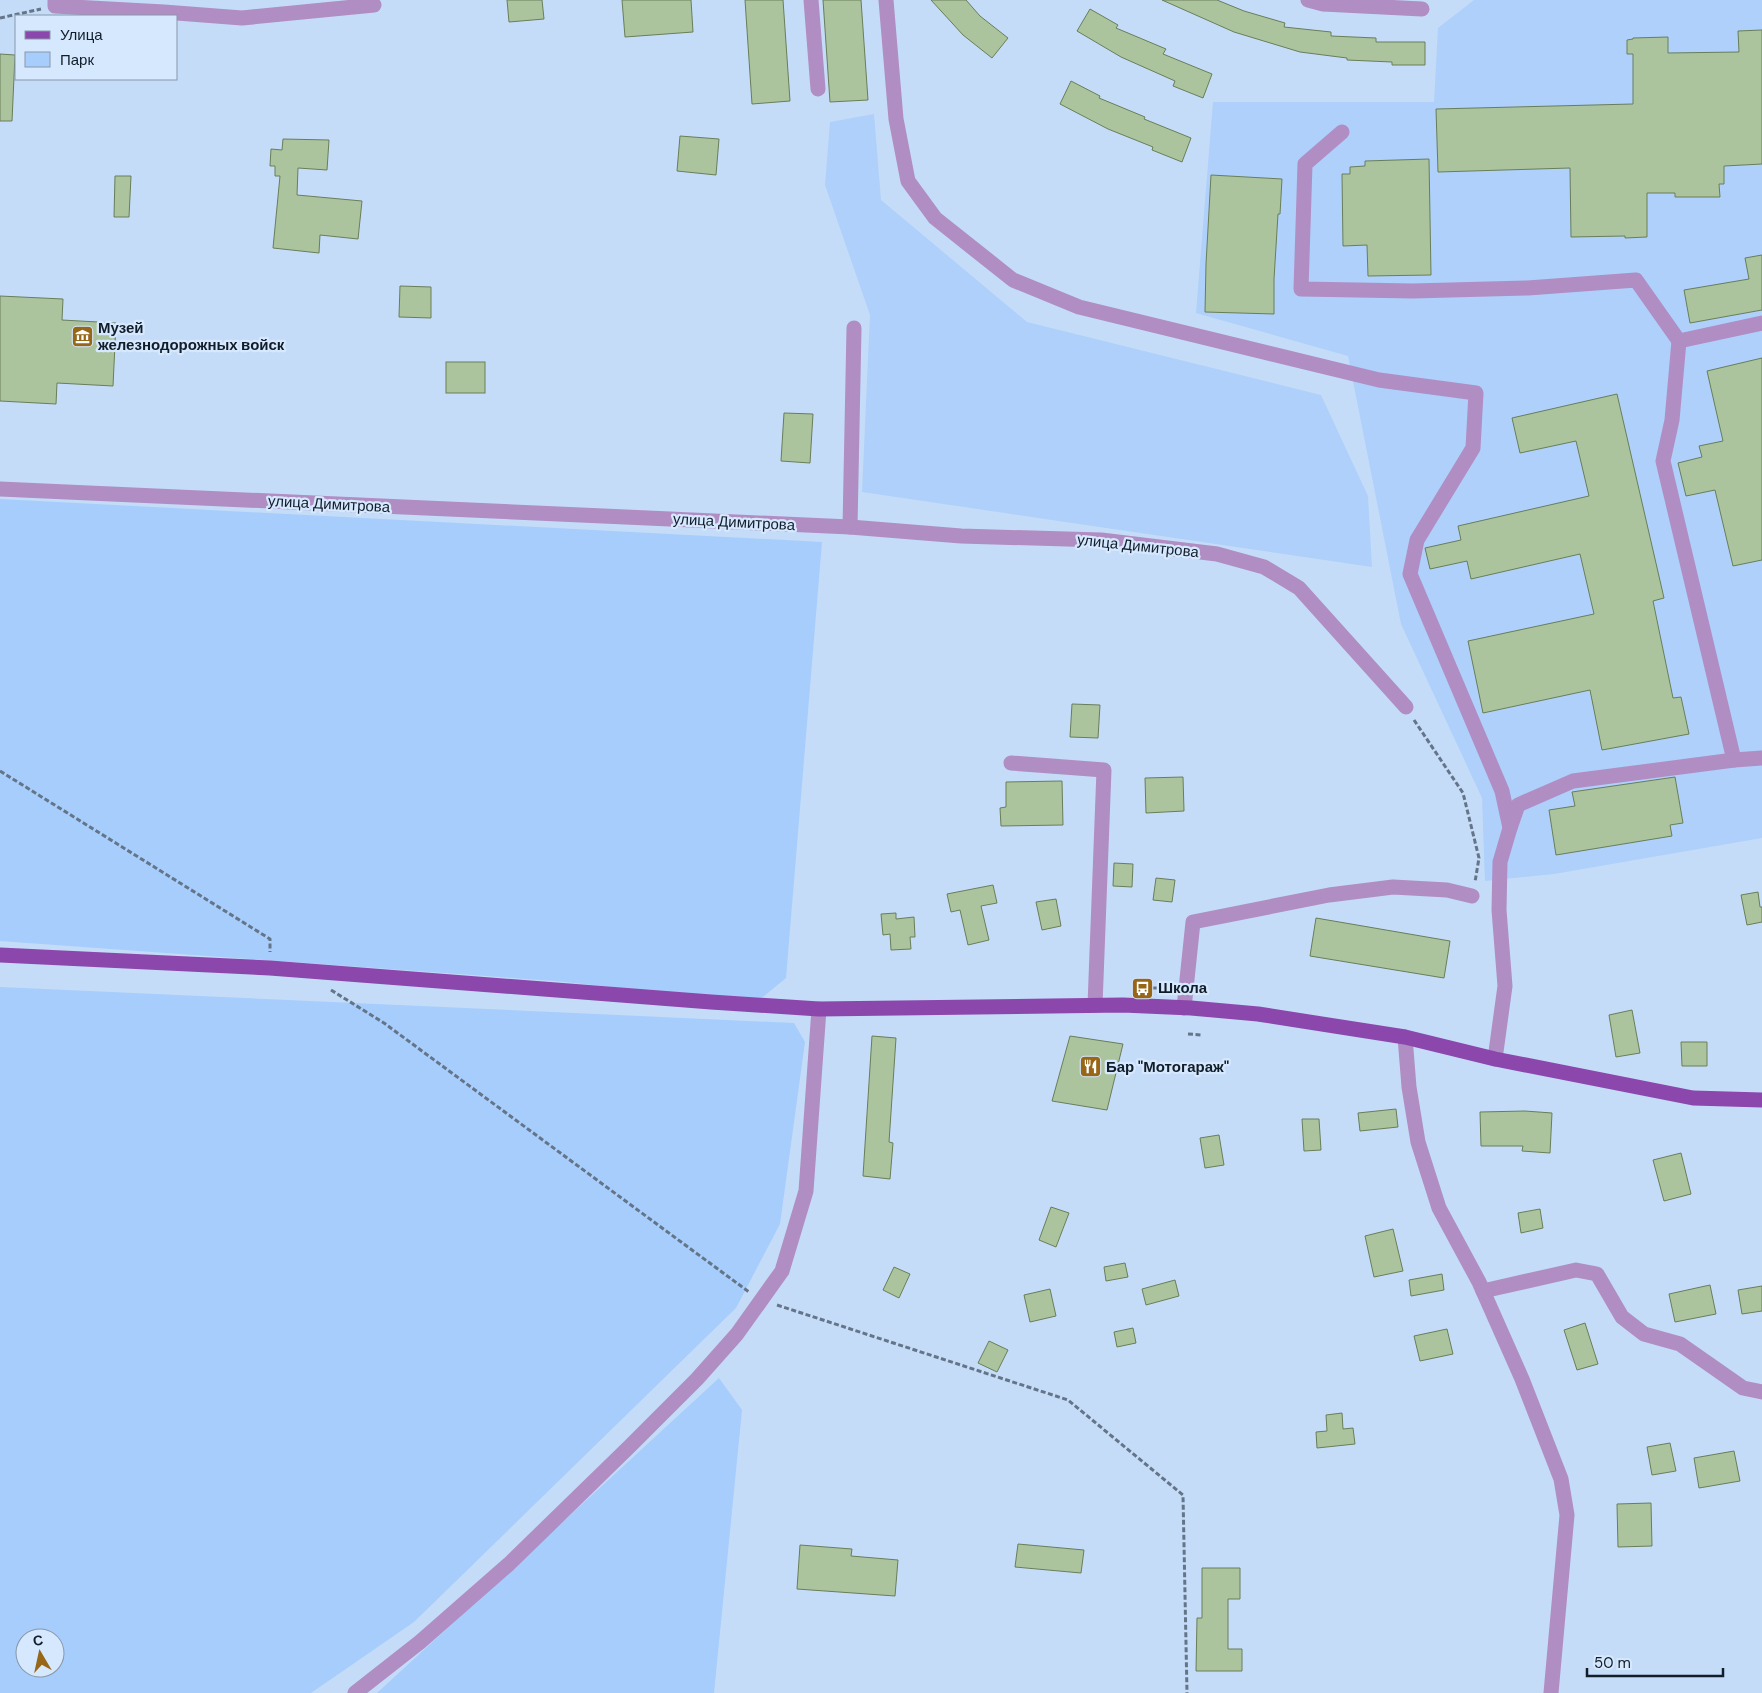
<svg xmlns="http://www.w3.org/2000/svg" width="1762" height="1693" font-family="'DM Sans',sans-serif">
	<rect width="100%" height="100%" fill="#c4dcf8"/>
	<g fill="#aed0fa">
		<polygon points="1474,0 1762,0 1762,838 1554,874 1485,881 1482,798 1401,624 1348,356 1196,313 1213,102 1434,102 1438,28"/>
		<polygon points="874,114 881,200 1027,322 1321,395 1368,496 1372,567 862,492 870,315 825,185 830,122"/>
	</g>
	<g fill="#a7cdfc" fill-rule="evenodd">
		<polygon points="0,499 822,542 786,978 757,1002 554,981 0,941"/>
		<path d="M0 987 794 1023 805 1042 780 1224 736 1308 414 1622 311 1693H0ZM25 1638H55V1668H25Z"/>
		<polygon points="719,1378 742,1410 714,1693 377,1693"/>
	</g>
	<g fill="#acc49d" stroke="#687e5a">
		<polygon points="507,0 542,0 544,19 509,22"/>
		<polygon points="622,0 691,0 693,32 625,37"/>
		<polygon points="745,0 783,0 790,101 752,104"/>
		<polygon points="823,0 861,0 868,100 830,102"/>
		<polygon points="931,0 966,0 980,16 1008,38 992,58 963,35"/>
		<polygon points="1162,0 1217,0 1244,11 1285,23 1284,27 1331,32 1331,36 1376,38 1376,42 1425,42 1425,65 1392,65 1392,62 1347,60 1347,58 1300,52 1234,32"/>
		<polygon points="1090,9 1118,25 1116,28 1166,49 1163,54 1212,74 1203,98 1173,86 1175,81 1121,57 1077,31"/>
		<polygon points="1762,30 1762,164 1724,166 1724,184 1719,184 1720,197 1675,197 1675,193 1647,193 1647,237 1625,238 1625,236 1571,237 1570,168 1438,172 1436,109 1633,104 1633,54 1627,54 1627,40 1633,39 1633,38 1668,37 1668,53 1739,52 1738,31"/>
		<polygon points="0,54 15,55 12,121 0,121"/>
		<polygon points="1071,81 1100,96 1099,98 1145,117 1144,119 1191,138 1182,162 1152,150 1153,147 1108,129 1060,104"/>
		<polygon points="680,136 719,139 716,175 677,171"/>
		<polygon points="283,139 329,140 327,170 298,168 297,195 362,201 358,239 320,235 319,253 273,248 280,176 275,176 275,166 270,166 271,149 282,150"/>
		<polygon points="1429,159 1431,275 1368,276 1367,245 1343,246 1342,174 1350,174 1350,167 1365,166 1365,161"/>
		<polygon points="1211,175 1282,179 1280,214 1278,214 1274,279 1274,314 1205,312 1206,264"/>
		<polygon points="115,176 131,176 129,217 114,217"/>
		<polygon points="1762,255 1762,310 1690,323 1684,290 1749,279 1745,258"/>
		<polygon points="400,286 431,287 431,318 399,317"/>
		<polygon points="0,296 63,299 62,320 116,323 113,386 57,383 56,404 0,401"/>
		<polygon points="1762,358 1762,560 1733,566 1715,490 1686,496 1678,463 1702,457 1699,446 1723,441 1707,371"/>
		<rect x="446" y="362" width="39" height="31"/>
		<polygon points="1617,394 1664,598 1653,601 1673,698 1681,697 1689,734 1602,750 1590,690 1483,713 1468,641 1594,614 1580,554 1471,579 1467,561 1430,569 1425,548 1461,540 1458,526 1589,496 1576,441 1520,453 1512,418"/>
		<polygon points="784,413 813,414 810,463 781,461"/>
		<polygon points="1072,704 1100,705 1098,738 1070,737"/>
		<polygon points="1183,777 1184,811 1146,813 1145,778"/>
		<polygon points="1675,777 1683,823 1670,825 1672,836 1556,855 1549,810 1575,806 1572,792"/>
		<polygon points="1062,781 1063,825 1001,826 1000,808 1006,807 1006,782"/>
		<polygon points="1114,863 1133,864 1132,887 1113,886"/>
		<polygon points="1156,878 1175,880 1172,902 1153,900"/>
		<polygon points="993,885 997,903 981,906 989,940 968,945 960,910 951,912 947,894"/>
		<polygon points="1758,892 1760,907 1762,907 1762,922 1747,925 1741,895"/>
		<polygon points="1056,899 1061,926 1042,930 1036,902"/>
		<polygon points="896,913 896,919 914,917 915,937 910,937 911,949 891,950 890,934 883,935 881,914"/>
		<polygon points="1316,918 1450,941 1444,978 1310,956"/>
		<polygon points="1632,1010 1640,1053 1616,1057 1609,1015"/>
		<polygon points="872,1036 896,1038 889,1142 893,1143 890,1179 863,1176"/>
		<polygon points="1070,1036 1123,1044 1107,1110 1052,1101"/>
		<polygon points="1681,1042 1707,1042 1707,1066 1682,1066"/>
		<polygon points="1396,1109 1398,1127 1360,1131 1358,1113"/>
		<polygon points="1525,1111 1552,1113 1550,1153 1522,1151 1523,1146 1481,1146 1480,1112"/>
		<polygon points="1302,1119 1319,1119 1321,1150 1304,1151"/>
		<polygon points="1219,1135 1224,1165 1205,1168 1200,1138"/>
		<polygon points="1681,1153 1691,1194 1664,1201 1653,1160"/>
		<polygon points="1051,1207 1069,1213 1056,1247 1039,1240"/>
		<polygon points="1540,1209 1543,1228 1521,1233 1518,1213"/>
		<polygon points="1393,1229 1403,1271 1374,1277 1365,1236"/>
		<polygon points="1125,1263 1128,1277 1106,1281 1104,1267"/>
		<polygon points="894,1267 910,1274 899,1298 883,1290"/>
		<polygon points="1442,1274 1444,1290 1411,1296 1409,1280"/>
		<polygon points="1175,1280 1179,1296 1146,1305 1142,1289"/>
		<polygon points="1710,1285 1716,1314 1675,1322 1669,1294"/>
		<polygon points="1762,1286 1762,1311 1742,1314 1738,1290"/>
		<polygon points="1050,1289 1056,1316 1030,1322 1024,1295"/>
		<polygon points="1585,1323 1598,1364 1577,1370 1564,1330"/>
		<polygon points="1133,1328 1136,1343 1117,1347 1114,1332"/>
		<polygon points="1447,1329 1453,1354 1420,1361 1414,1336"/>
		<polygon points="989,1341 1008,1350 997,1372 978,1363"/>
		<polygon points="1342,1413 1343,1429 1353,1428 1355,1444 1317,1448 1316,1432 1327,1431 1326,1415"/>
		<polygon points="1670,1443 1676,1471 1652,1475 1647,1447"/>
		<polygon points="1734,1451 1740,1481 1699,1488 1694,1458"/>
		<polygon points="1651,1503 1652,1546 1618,1547 1617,1504"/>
		<polygon points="1018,1544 1084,1550 1081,1573 1015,1567"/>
		<polygon points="800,1545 852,1549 851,1556 898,1560 895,1596 797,1589"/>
		<polygon points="1202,1568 1240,1568 1240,1599 1228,1599 1228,1649 1242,1649 1242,1671 1196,1671 1197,1618 1202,1618"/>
	</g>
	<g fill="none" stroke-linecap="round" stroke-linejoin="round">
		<g stroke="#647589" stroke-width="3" stroke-dasharray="5 2.5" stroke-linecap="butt">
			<polyline points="0,18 41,9"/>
			<polyline points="1414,720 1463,793 1479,858 1475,882"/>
			<polyline points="0,771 270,939 270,952"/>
			<polyline points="1152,988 1171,988"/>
			<polyline points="331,990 384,1023 749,1292"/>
			<polyline points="1188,1034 1202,1035"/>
			<polyline points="777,1305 1068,1400 1183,1495 1187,1693"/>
		</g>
		<g stroke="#b08dc3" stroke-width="15">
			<polyline points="55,0 55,6 164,12 242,18 374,5"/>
			<polyline points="811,0 818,89"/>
			<polyline points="886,0 896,119 908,181 935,218 1013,280 1079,307 1379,380 1476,393 1473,448 1417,540 1410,574 1502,791 1510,828"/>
			<polyline points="1308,0 1323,4 1422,9"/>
			<polyline points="1342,132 1305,164 1301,289 1413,291 1528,288 1636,280 1679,341 1762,323"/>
			<polyline points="1679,341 1672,420 1663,461 1734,760"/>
			<polyline points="0,489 850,527 961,536 1101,540 1217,554 1264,567 1299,588 1406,707"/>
			<polyline points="850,527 854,328"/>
			<polyline points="1011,763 1104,770 1095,1005"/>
			<polyline points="1184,1008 1193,922 1329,895 1393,887 1447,890 1472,896"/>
			<polyline points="1405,1037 1409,1087 1418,1142 1439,1208 1479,1282 1522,1379 1561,1479 1567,1515 1551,1693"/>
			<polyline points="1495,1059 1505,986 1499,910 1500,862 1510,828 1518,805 1573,781 1734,760 1762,758"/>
			<polyline points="1483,1291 1576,1270 1597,1274 1622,1317 1644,1334 1680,1344 1743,1388 1762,1392"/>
			<polyline points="355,1693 420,1642 509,1564 629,1447 697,1379 737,1334 782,1271 806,1191 819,1009"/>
		</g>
		<polyline stroke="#8b47ac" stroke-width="15" points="0,955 270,968 711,1002 819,1009 1123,1005 1191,1008 1258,1014 1405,1037 1495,1059 1693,1098 1762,1100"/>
	</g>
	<defs>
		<symbol id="museum-square" viewBox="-11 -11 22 22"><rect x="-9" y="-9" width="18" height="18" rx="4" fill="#976617" stroke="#d6e8fe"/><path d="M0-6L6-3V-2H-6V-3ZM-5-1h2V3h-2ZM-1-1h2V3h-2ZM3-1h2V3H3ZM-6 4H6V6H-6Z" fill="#fff"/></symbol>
		<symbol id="bus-square" viewBox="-11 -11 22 22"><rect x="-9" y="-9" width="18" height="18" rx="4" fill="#976617" stroke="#d6e8fe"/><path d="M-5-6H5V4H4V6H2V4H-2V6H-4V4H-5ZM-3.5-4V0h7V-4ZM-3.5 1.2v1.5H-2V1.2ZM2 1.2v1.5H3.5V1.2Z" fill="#fff"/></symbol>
		<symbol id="restaurant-square" viewBox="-11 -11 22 22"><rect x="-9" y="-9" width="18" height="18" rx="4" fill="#976617" stroke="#d6e8fe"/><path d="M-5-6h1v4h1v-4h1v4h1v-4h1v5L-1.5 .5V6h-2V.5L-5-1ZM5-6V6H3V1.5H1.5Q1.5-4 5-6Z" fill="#fff"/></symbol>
	</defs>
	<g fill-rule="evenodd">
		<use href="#museum-square" x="70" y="324" width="25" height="25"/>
		<use href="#bus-square" x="1130" y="976" width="25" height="25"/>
		<use href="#restaurant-square" x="1078" y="1054" width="25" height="25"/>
	</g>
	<g text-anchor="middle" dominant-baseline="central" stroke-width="4.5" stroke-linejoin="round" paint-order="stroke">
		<g font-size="15" font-weight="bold" fill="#121d2a" stroke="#d6e8fe" text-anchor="start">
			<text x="98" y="328">Музей<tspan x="98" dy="17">железнодорожных войск</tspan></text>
			<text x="1158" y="988">Школа</text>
			<text x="1106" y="1067">Бар "Мотогараж"</text>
		</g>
		<g font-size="15" fill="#121d2a" stroke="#d6e8fe">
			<text transform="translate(329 504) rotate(3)">улица Димитрова</text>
			<text transform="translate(734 522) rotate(3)">улица Димитрова</text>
			<text transform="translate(1138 546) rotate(6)">улица Димитрова</text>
		</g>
	</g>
	<rect x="15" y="15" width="162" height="65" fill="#d6e8fe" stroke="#8897a9"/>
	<rect x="25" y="31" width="25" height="8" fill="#8b47ac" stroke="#8897a9"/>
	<text x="60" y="40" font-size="15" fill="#121d2a">Улица</text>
	<rect x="25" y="52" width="25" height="15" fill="#a7cdfc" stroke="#8897a9"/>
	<text x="60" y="65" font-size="15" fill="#121d2a">Парк</text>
	<g transform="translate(40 1653) rotate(351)"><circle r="24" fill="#d6e8fe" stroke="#8897a9"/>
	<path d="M0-4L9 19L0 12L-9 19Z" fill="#976617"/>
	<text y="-8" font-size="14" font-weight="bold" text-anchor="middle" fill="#121d2a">С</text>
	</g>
	<path d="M1587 1668v8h136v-8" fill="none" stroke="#121d2a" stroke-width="2.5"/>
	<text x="1594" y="1668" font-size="15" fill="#121d2a" stroke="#d6e8fe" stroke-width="4" paint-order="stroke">50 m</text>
</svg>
